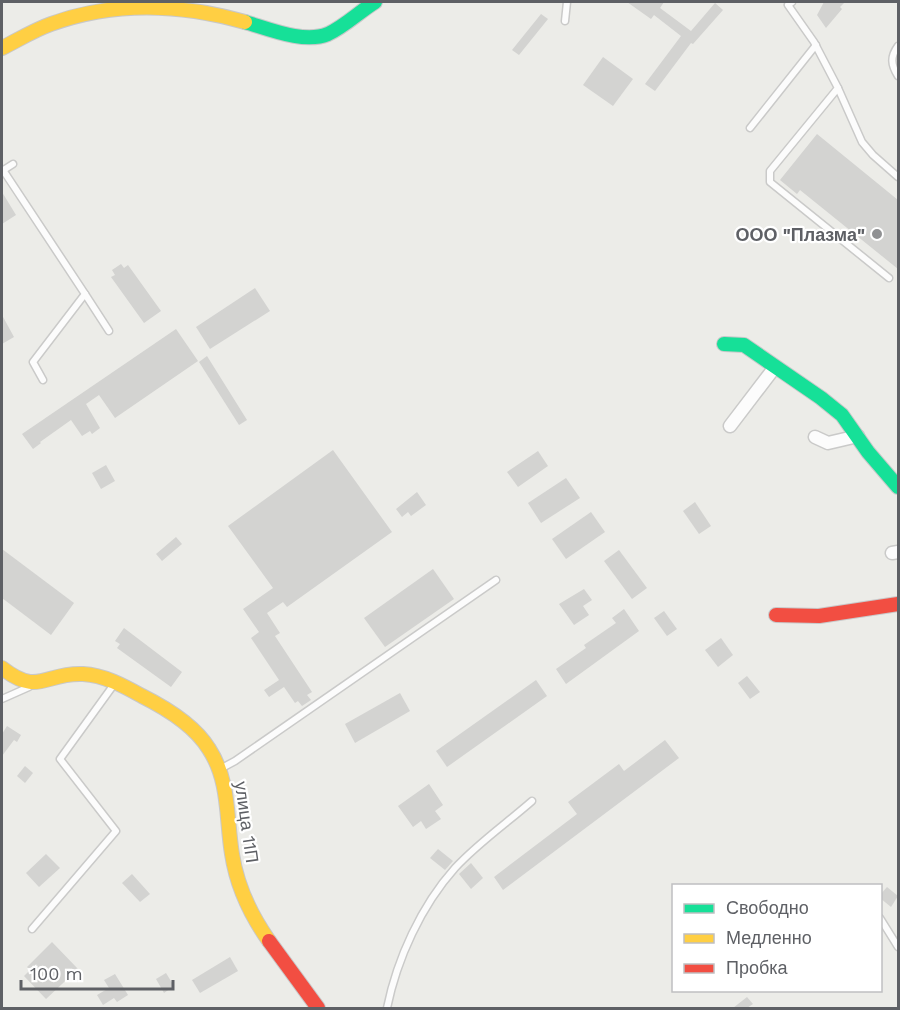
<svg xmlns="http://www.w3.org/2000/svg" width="900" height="1010" font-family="'Work Sans',sans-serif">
	<rect width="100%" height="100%" fill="#ecece8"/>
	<g fill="#d3d3d1">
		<polygon points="627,2 664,2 660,8 691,31 715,3 723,10 693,44 691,43 655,91 645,84 681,36 654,15 651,19"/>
		<polygon points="824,2 845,2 840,7 842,9 826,28 817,15"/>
		<polygon points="541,14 548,19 519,55 512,50"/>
		<polygon points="603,57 633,79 613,106 583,85"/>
		<polygon points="817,134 898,200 898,269 800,190 797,194 780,180"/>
		<polygon points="2,192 16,215 2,224"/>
		<polygon points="121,264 124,268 128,265 161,311 144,323 111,277 115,275 112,270"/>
		<polygon points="255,288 270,311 210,349 196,327"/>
		<polygon points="2,315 14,337 2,344"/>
		<polygon points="176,329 198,361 115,418 99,395 86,404 100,428 92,434 90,431 82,436 71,420 40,442 41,443 33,449 22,434"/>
		<polygon points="207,356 247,420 239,425 199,362"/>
		<polygon points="333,450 392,532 287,607 283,602 267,613 280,633 275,636 312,692 307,695 311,700 302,706 298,701 295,703 284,687 269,697 264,690 279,680 251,638 259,632 243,609 273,588 228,526"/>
		<polygon points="538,451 548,466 518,487 507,472"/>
		<polygon points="106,465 115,481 101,489 92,473"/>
		<polygon points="566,478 580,498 541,523 528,503"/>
		<polygon points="417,492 426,505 411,516 408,512 402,517 396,509"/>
		<polygon points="695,502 711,526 699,534 683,511"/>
		<polygon points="591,512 605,532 566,559 552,539"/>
		<polygon points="176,537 182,544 162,561 156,554"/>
		<polygon points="2,549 74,603 51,635 2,598"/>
		<polygon points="619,550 647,588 632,599 604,561"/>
		<polygon points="433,569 454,599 385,647 364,618"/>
		<polygon points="584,589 592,600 583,606 589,615 574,625 559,604"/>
		<polygon points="624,609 639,631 566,684 556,669 586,648 584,645 616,623 612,618"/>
		<polygon points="664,611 677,629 667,636 654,618"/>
		<polygon points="124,628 182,672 171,687 117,648 120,644 115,641"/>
		<polygon points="721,638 733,655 718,667 705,650"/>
		<polygon points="747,676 760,692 750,699 738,683"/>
		<polygon points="536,680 547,696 447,767 436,751"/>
		<polygon points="400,693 410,711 355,743 345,724"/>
		<polygon points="7,726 21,735 17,742 14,740 2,756 2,734"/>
		<polygon points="665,740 679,758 503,890 494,877 577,814 568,802 619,764 624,771"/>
		<polygon points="25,766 33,773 25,783 17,776"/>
		<polygon points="429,784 443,805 435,811 441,819 426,829 421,821 413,827 398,806"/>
		<polygon points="438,849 453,861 445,870 430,858"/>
		<polygon points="46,854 60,868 39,887 26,873"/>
		<polygon points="471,863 483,878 471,889 459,874"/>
		<polygon points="132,874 150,894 140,902 122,883"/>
		<polygon points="887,887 898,896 891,907 880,898 880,895"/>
		<polygon points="52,942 78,969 46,999 24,976 30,970 27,967"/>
		<polygon points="230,957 238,971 200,993 192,980"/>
		<polygon points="166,973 174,986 164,993 156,979"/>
		<polygon points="115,974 128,995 117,1002 114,998 103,1005 97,995 109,988 104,980"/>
		<polygon points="747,997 753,1004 747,1008 733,1008"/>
	</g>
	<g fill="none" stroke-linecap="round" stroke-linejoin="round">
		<defs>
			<g id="lane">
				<polyline points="792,2 788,5 814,42 838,88 770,171 770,182 889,278"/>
				<polyline points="565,21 567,2"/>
				<path d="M898 46C890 57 891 65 898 76"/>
				<polyline points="838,88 862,142 873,155 898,177"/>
				<polyline points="750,128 816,45"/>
				<polyline points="3,170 85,294 33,362 43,380"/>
				<polyline points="2,171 13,164"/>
				<polyline points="85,294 109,331"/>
				<polyline points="2,699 29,687"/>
				<polyline points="220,769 235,761 496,580"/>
				<polyline points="880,918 898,947"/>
				<polyline points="32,929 116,831 60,759 115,683"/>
				<path d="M387 1008C397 959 421 906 455 868 478 843 507 823 532 801"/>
			</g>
			<g id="street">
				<polyline points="730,426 775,367"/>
				<polyline points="815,437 828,443 858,436"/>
				<polyline points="892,553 898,552"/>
			</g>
			<g id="fast">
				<path d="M245 22C269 29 304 44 328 34 345 26 359 12 375 2"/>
				<polyline points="724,344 744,345 821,398 842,415 868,452 898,487"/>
			</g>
			<g id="slow">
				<path d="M2 48C18 40 34 30 51 24 114 1 182 4 245 22"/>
				<path d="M2 668C39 697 45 672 83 674 104 675 124 686 142 696 166 708 195 726 209 749 230 781 226 818 232 854 237 887 250 914 269 941"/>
			</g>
			<g id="jam">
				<polyline points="776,615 819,616 898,604"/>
				<polyline points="269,941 318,1008"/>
			</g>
		</defs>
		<use href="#lane" stroke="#cacac9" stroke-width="9"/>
		<use href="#street" stroke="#cacac9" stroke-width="15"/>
		<use href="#fast" stroke="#c8c8c9" stroke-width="16"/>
		<use href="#slow" stroke="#c8c8c9" stroke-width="16"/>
		<use href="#jam" stroke="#c8c8c9" stroke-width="16"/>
		<use href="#lane" stroke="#fcfcfc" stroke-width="6"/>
		<use href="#street" stroke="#fcfcfc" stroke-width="12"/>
		<use href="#fast" stroke="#16e098" stroke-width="14"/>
		<use href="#slow" stroke="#ffcf43" stroke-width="14"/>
		<use href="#jam" stroke="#f24e42" stroke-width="14"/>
	</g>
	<circle fill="#909193" stroke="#fff" stroke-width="2" cx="877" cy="234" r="6"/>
	<g text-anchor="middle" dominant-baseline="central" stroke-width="4.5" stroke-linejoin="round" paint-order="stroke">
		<g font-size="18" font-weight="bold" fill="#5e6065" stroke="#fff" text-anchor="end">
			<text x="865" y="234">ООО "Плазма"</text>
		</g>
		<g font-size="18" fill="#5e6065" stroke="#fff">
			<text transform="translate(247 822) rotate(82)">улица 11П</text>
		</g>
	</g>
	<rect width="900" height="1010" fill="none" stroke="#5e6065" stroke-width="6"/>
	<rect x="672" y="884" width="210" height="108" fill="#ffffff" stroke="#bfbfc1" stroke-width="1.5"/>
	<rect x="684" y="904" width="30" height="9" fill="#16e098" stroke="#bfbfc1" stroke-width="1.5"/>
	<text x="726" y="914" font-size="18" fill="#5e6065">Свободно</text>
	<rect x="684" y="934" width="30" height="9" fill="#ffcf43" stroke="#bfbfc1" stroke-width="1.5"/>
	<text x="726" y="944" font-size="18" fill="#5e6065">Медленно</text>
	<rect x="684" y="964" width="30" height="9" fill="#f24e42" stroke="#bfbfc1" stroke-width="1.5"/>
	<text x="726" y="974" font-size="18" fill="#5e6065">Пробка</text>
	<path d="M21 980v9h152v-9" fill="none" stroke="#5e6065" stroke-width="3"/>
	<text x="30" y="980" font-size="18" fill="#5e6065" stroke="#ffffff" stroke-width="4.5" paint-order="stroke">100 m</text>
</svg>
